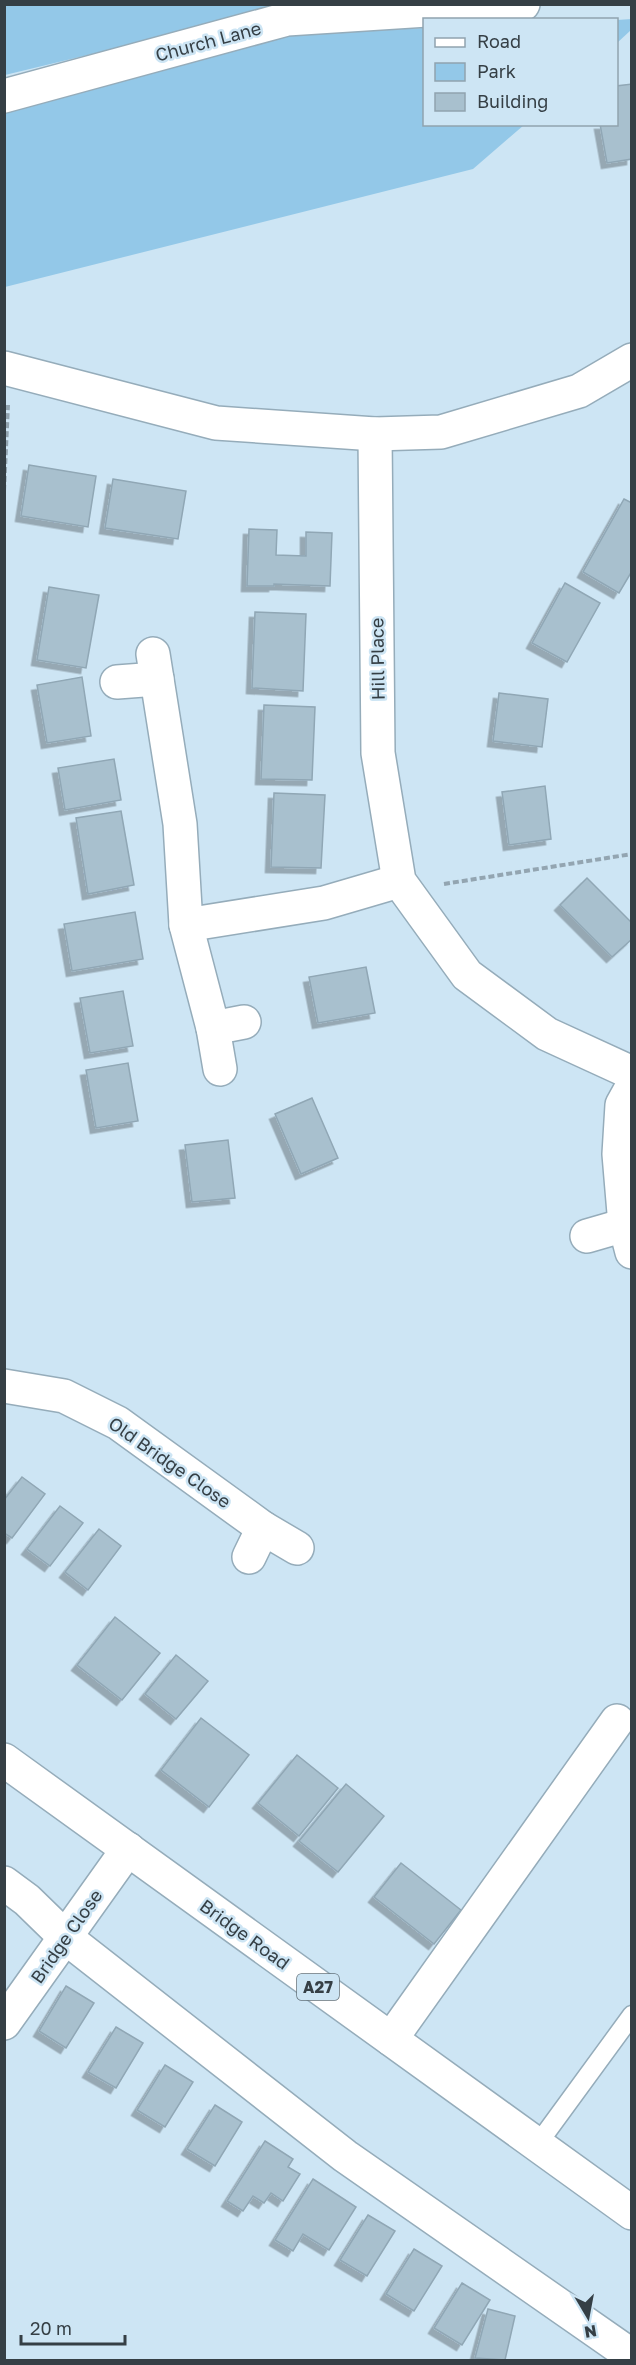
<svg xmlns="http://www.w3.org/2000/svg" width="636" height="2365" font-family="'Golos Text',sans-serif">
	<defs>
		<filter id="shadow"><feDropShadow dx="-5.5" dy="5.5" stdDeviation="0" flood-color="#0004"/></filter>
	</defs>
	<rect width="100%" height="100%" fill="#cde5f4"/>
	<g fill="#93c8e8">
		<polygon points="4,5 294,5 5,75"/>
		<polygon points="632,19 631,30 617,43 617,20"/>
		<polygon points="424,28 424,124 524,125 473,169 5,287 4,113 9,111 283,35"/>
	</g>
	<g fill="#a8c0ce" stroke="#90a7b5" stroke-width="1.5" filter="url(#shadow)">
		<polygon points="632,84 632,159 607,163 600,124 616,124 616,86"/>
		<polygon points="29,465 96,476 88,527 21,516"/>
		<polygon points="113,479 186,491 178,539 105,528"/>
		<polygon points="624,499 632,503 632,571 619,593 583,572"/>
		<polygon points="249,529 277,530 276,555 306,556 306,532 332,533 330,586 274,584 274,586 247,586"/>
		<polygon points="565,583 600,603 567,662 532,643"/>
		<polygon points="49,587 99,595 86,668 37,660"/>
		<polygon points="255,612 306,614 303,691 252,688"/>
		<polygon points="82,677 91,736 47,743 37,685"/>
		<polygon points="499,693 548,699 542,747 493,741"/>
		<polygon points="264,705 315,707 312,780 261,779"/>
		<polygon points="114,759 121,800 65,810 58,768"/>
		<polygon points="545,786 551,839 509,845 502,792"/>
		<polygon points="274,793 325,795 321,868 271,867"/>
		<polygon points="121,811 134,885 88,894 76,818"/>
		<polygon points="587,878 632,923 632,939 612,957 560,905"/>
		<polygon points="135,912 143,959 72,971 64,924"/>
		<polygon points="366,967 375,1013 318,1023 309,977"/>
		<polygon points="123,991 133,1046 90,1053 80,998"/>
		<polygon points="128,1063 138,1121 96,1128 86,1070"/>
		<polygon points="312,1098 338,1158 301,1174 275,1114"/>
		<polygon points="228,1140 235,1198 192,1202 185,1145"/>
		<polygon points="22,1477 45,1494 12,1538 4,1533 4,1500"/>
		<polygon points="60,1506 83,1523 50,1566 27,1549"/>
		<polygon points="99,1529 121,1546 88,1590 65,1572"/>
		<polygon points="115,1617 160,1653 122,1700 77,1665"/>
		<polygon points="176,1655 208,1681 176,1719 145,1694"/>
		<polygon points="201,1718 249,1755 209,1807 161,1770"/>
		<polygon points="297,1755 338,1788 299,1836 258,1803"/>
		<polygon points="346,1784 384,1816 338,1872 299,1841"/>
		<polygon points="401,1863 461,1910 434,1944 374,1897"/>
		<polygon points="66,1986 94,2003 66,2048 39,2031"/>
		<polygon points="116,2027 143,2043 116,2088 88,2072"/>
		<polygon points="165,2065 193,2082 165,2127 137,2110"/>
		<polygon points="215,2105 242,2122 215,2166 187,2149"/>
		<polygon points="265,2141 293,2159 288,2167 300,2174 283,2201 271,2193 264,2203 253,2196 243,2211 227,2201"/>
		<polygon points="313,2179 356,2207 329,2250 303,2234 293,2251 275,2240"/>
		<polygon points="368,2215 395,2231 367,2276 340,2260"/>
		<polygon points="414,2249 442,2266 414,2311 386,2294"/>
		<polygon points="462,2283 490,2300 462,2345 434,2328"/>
		<polygon points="488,2309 515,2316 505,2360 475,2358"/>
	</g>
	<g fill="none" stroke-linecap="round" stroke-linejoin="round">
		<defs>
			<polyline id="service" points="537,2145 632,2015"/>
			<g id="minor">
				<polyline points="4,96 287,19 523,4"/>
				<polyline points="4,368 216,423 375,434 441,432 579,391 632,360"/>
				<polyline points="375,434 378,753 399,881 467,975 547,1034 632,1073"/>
				<polyline points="153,654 180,824 186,925 213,1028 220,1069"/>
				<polyline points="117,682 157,679"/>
				<polyline points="186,925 324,903 399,881"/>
				<polyline points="213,1028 244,1022"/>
				<polyline points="632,1087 622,1105 619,1154 625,1225 632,1252"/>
				<polyline points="587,1236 625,1225"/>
				<polyline points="4,1386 64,1396 118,1423 263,1528 297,1548"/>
				<polyline points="249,1557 263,1528"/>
				<polyline points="4,1883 27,1900 65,1937 345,2156 632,2356"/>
				<polyline points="4,2023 128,1849"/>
				<polyline points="391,2039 617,1721"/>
			</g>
			<polyline id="primary" points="4,1760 632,2213"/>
		</defs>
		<use href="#service" stroke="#95acba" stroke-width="21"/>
		<use href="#minor" stroke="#95acba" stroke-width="36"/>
		<use href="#primary" stroke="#95acba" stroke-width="36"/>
		<g stroke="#93a5b1" stroke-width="4" stroke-dasharray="6 3" stroke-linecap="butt">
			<polyline points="4,491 8,405"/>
			<polyline points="444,884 632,854"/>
		</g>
		<use href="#service" stroke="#fff" stroke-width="18"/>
		<use href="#minor" stroke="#fff" stroke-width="33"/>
		<use href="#primary" stroke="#fff" stroke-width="33"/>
	</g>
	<g text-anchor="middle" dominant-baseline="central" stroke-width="5" stroke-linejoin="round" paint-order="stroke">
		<rect fill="#cde5f4" stroke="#63717a" stroke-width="1.5" x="297" y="1974" width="42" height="26" rx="4.5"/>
		<g font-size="16" font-weight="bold" fill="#353f45">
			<text x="318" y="1987">A27</text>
		</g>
		<g font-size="18" fill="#353f45" stroke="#cde5f4">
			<text transform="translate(208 41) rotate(-15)">Church Lane</text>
			<text transform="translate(377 659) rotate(-91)">Hill Place</text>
			<text transform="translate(170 1462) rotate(35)">Old Bridge Close</text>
			<text transform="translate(245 1934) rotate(36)">Bridge Road</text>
			<text transform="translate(66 1936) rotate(-55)">Bridge Close</text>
		</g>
	</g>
	<rect width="636" height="2365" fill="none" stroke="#353f45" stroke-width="12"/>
	<rect x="423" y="18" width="195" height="108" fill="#cde5f4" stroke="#90a3ae" stroke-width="1.5"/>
	<rect x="435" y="38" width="30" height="9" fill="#ffffff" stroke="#90a3ae" stroke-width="1.5"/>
	<text x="477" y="48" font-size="18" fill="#353f45">Road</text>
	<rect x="435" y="63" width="30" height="18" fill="#93c8e8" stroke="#90a3ae" stroke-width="1.5"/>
	<text x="477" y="78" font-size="18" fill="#353f45">Park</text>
	<rect x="435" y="93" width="30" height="18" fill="#a8c0ce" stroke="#90a3ae" stroke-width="1.5"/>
	<text x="477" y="108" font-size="18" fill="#353f45">Building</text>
	<g transform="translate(588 2317) rotate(170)" stroke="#cde5f4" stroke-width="4.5" paint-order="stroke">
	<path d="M0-4.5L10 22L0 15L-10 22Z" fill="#353f45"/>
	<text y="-9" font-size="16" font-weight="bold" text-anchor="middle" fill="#353f45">N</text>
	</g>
	<path d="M21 2335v9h104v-9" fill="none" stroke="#353f45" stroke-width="3"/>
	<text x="30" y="2335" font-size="18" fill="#353f45" stroke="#cde5f4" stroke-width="4.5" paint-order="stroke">20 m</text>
</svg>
